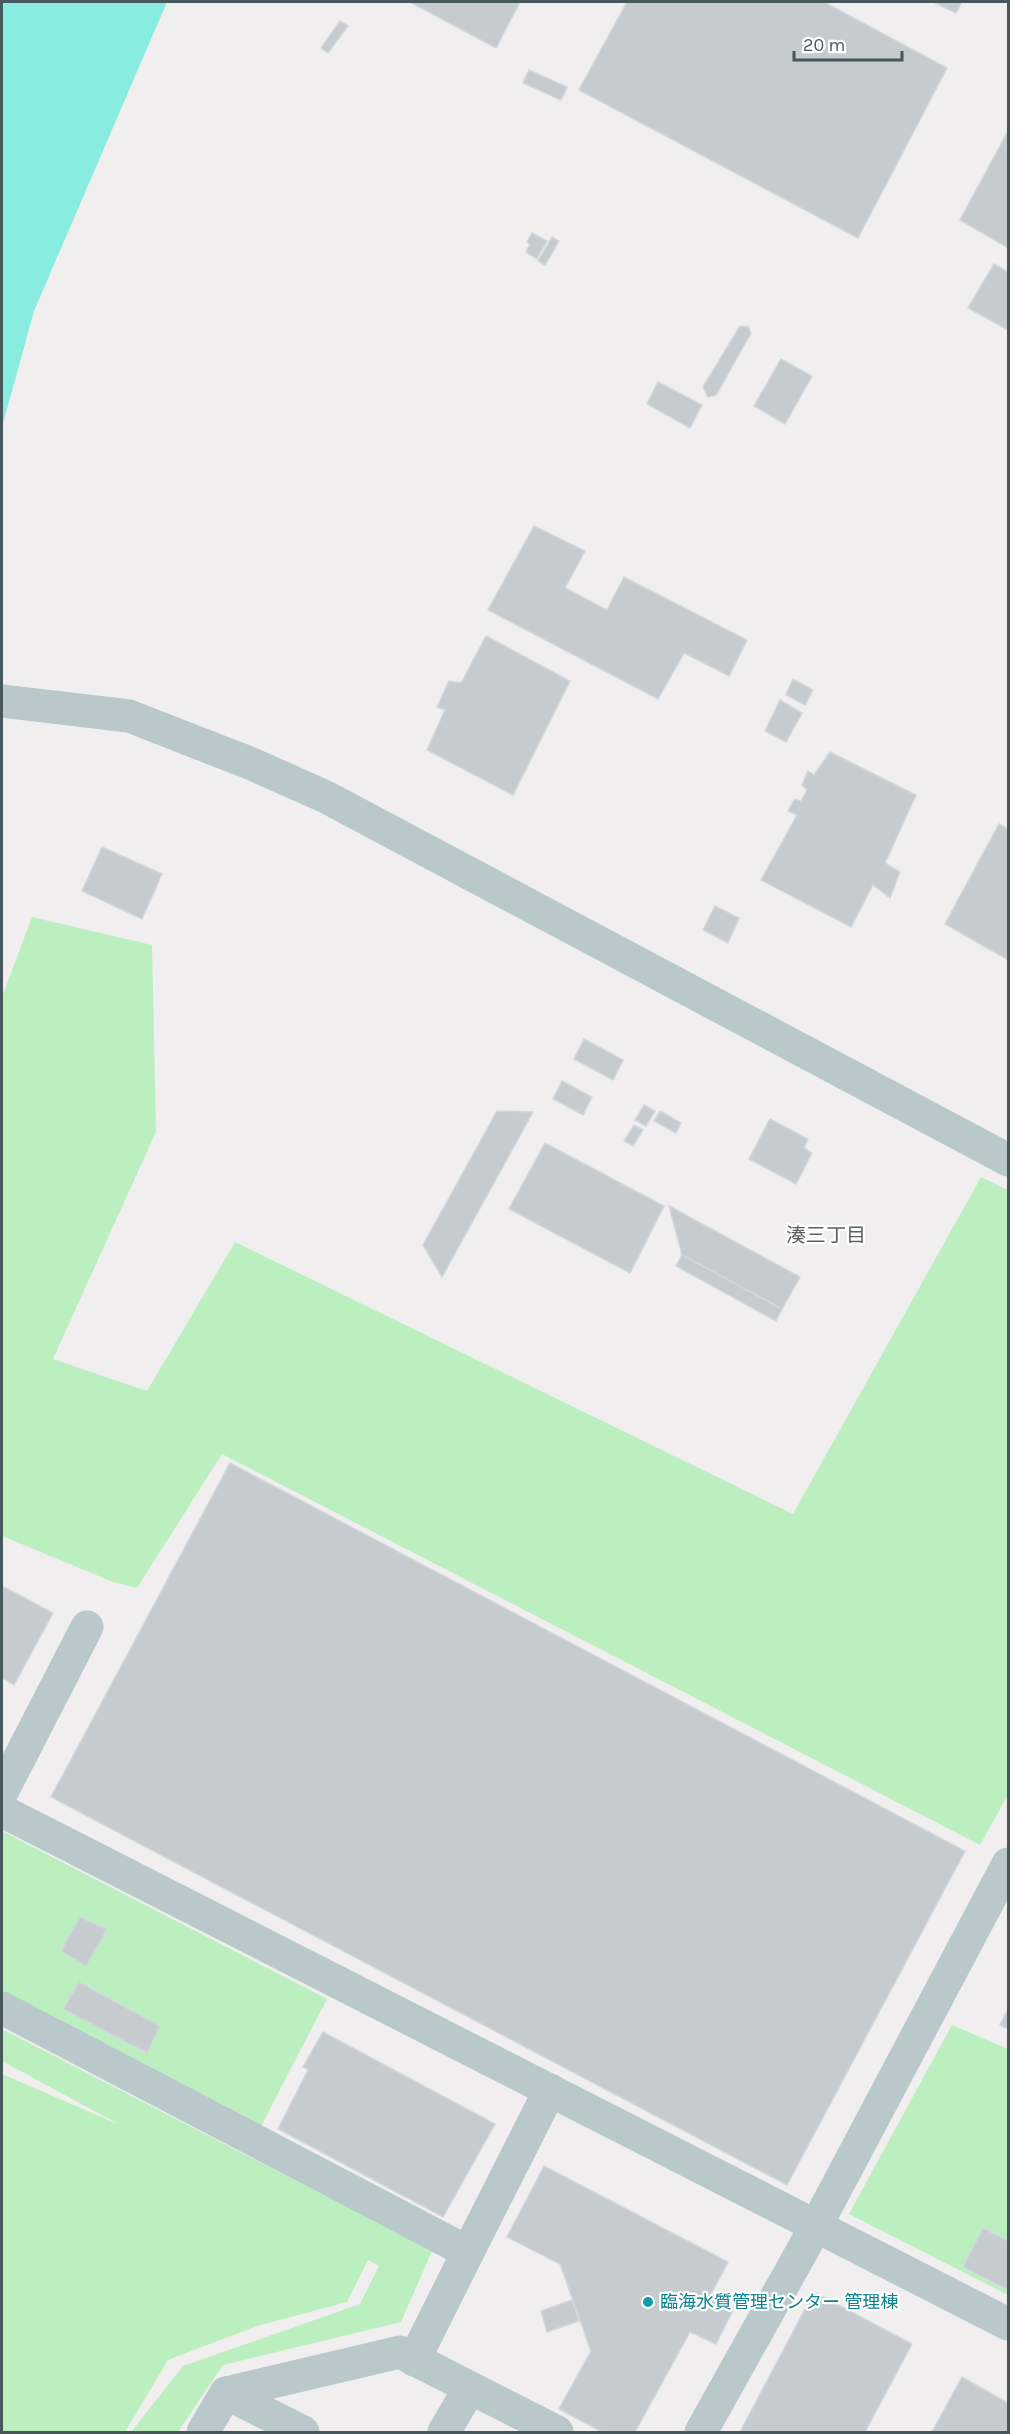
<svg xmlns="http://www.w3.org/2000/svg" width="1010" height="2434" font-family="Karla,'Noto Sans JP',sans-serif">
	<rect width="100%" height="100%" fill="#f1eeef"/>
	<g fill="#bcefc0">
		<polygon points="32,917 152,945 156,1132 53,1359 147,1391 235,1242 793,1514 981,1177 1008,1190 1008,1795 980,1845 222,1454 137,1588 113,1582 2,1536 2,997"/>
		<polygon points="2,1831 327,1999 259,2130 2,1997"/>
		<polygon points="952,2025 1008,2049 1008,2295 849,2214"/>
		<polygon points="2,2029 432,2251 401,2322 223,2365 178,2432 131,2432 183,2366 360,2304 379,2266 368,2260 347,2302 257,2326 168,2360 125,2432 2,2432 2,2074 120,2125 2,2061"/>
	</g>
	<polygon fill="#89ece1" points="2,2 167,2 34,311 2,427"/>
	<g fill="#c5cbce" stroke="#d2d7da" stroke-width="1.5">
		<polygon points="410,2 520,2 496,48"/>
		<polygon points="627,2 824,2 947,68 858,238 579,90"/>
		<polygon points="933,2 962,2 956,13"/>
		<polygon points="340,21 348,26 328,53 321,48"/>
		<polygon points="529,70 567,87 561,100 523,83"/>
		<polygon points="1008,131 1008,248 960,220"/>
		<polygon points="532,233 547,241 537,259 526,252 530,244 527,242"/>
		<polygon points="552,237 559,241 545,265 538,261"/>
		<polygon points="994,264 1008,272 1008,330 968,308"/>
		<polygon points="740,326 748,327 751,333 716,395 708,397 703,387"/>
		<polygon points="781,359 812,376 785,424 754,406"/>
		<polygon points="658,382 702,405 690,428 647,404"/>
		<polygon points="534,526 585,551 565,588 607,610 624,577 747,640 729,676 684,653 658,699 488,610"/>
		<polygon points="486,636 570,681 513,795 427,750 445,710 437,707 449,681 461,683"/>
		<polygon points="793,679 813,690 805,705 786,695"/>
		<polygon points="780,700 802,713 786,742 765,731"/>
		<polygon points="830,752 916,795 885,863 900,872 890,898 873,885 851,927 761,880 797,815 788,811 795,799 801,801 807,790 802,785 808,771 814,775"/>
		<polygon points="999,824 1008,829 1008,960 945,924"/>
		<polygon points="102,847 162,874 142,919 82,891"/>
		<polygon points="715,906 739,918 728,943 703,930"/>
		<polygon points="584,1039 623,1060 613,1080 574,1059"/>
		<polygon points="562,1081 592,1097 583,1115 553,1099"/>
		<polygon points="644,1105 655,1111 646,1126 635,1120"/>
		<polygon points="497,1111 533,1112 442,1277 423,1245"/>
		<polygon points="660,1111 681,1123 676,1133 654,1121"/>
		<polygon points="770,1119 808,1139 804,1148 812,1153 796,1184 749,1159"/>
		<polygon points="634,1125 643,1130 633,1146 624,1141"/>
		<polygon points="545,1143 664,1206 630,1273 509,1209"/>
		<polygon points="669,1206 800,1277 782,1309 682,1255"/>
		<polygon points="682,1255 782,1309 776,1321 676,1266"/>
		<polygon points="230,1463 965,1851 787,2185 51,1797"/>
		<polygon points="2,1586 53,1613 14,1685 2,1678"/>
		<polygon points="80,1917 107,1929 86,1966 61,1951"/>
		<polygon points="79,1982 160,2026 147,2053 63,2009"/>
		<polygon points="1008,2009 1008,2029 1000,2025"/>
		<polygon points="323,2032 495,2124 443,2217 278,2129 308,2070 303,2067"/>
		<polygon points="544,2166 728,2262 710,2296 734,2308 716,2344 690,2332 635,2432 602,2432 559,2409 591,2351 560,2264 507,2237"/>
		<polygon points="983,2228 1008,2241 1008,2290 963,2267"/>
		<polygon points="814,2292 912,2344 865,2432 740,2432"/>
		<polygon points="572,2300 579,2321 547,2332 541,2311"/>
		<polygon points="962,2377 1008,2403 1008,2432 932,2432"/>
	</g>
	<g fill="none" stroke-linecap="round" stroke-linejoin="round">
		<g stroke="#b9c8cb" stroke-width="33">
			<polyline points="2,701 129,716 252,764 326,797 1008,1160"/>
			<polyline points="2,1792 87,1627"/>
			<polyline points="2,1811 1008,2324"/>
			<polyline points="2,2008 468,2252 414,2360"/>
			<polyline points="468,2252 550,2090"/>
			<polyline points="226,2393 303,2432"/>
			<polyline points="203,2432 226,2393 400,2352 557,2432"/>
			<polyline points="444,2432 470,2388"/>
			<polyline points="701,2432 816,2226 1008,1864"/>
		</g>
	</g>
	<circle fill="#0f9aa8" stroke="#fff" stroke-width="2" cx="648" cy="2302" r="6"/>
	<g text-anchor="middle" dominant-baseline="central" stroke-width="4.5" stroke-linejoin="round" paint-order="stroke">
		<g font-size="18" fill="#0d838f" stroke="#fff" text-anchor="start">
			<text x="660" y="2302">臨海水質管理センター 管理棟</text>
		</g>
		<g font-size="20" fill="#5b6163" stroke="#fff">
			<text x="826" y="1235">湊三丁目</text>
		</g>
	</g>
	<rect width="1010" height="2434" fill="none" stroke="#46585b" stroke-width="6"/>
	<path d="M794 51v9h108v-9" fill="none" stroke="#46585b" stroke-width="3"/>
	<text x="803" y="51" font-size="18" fill="#46585b" stroke="#ffffff" stroke-width="4.5" paint-order="stroke">20 m</text>
</svg>
